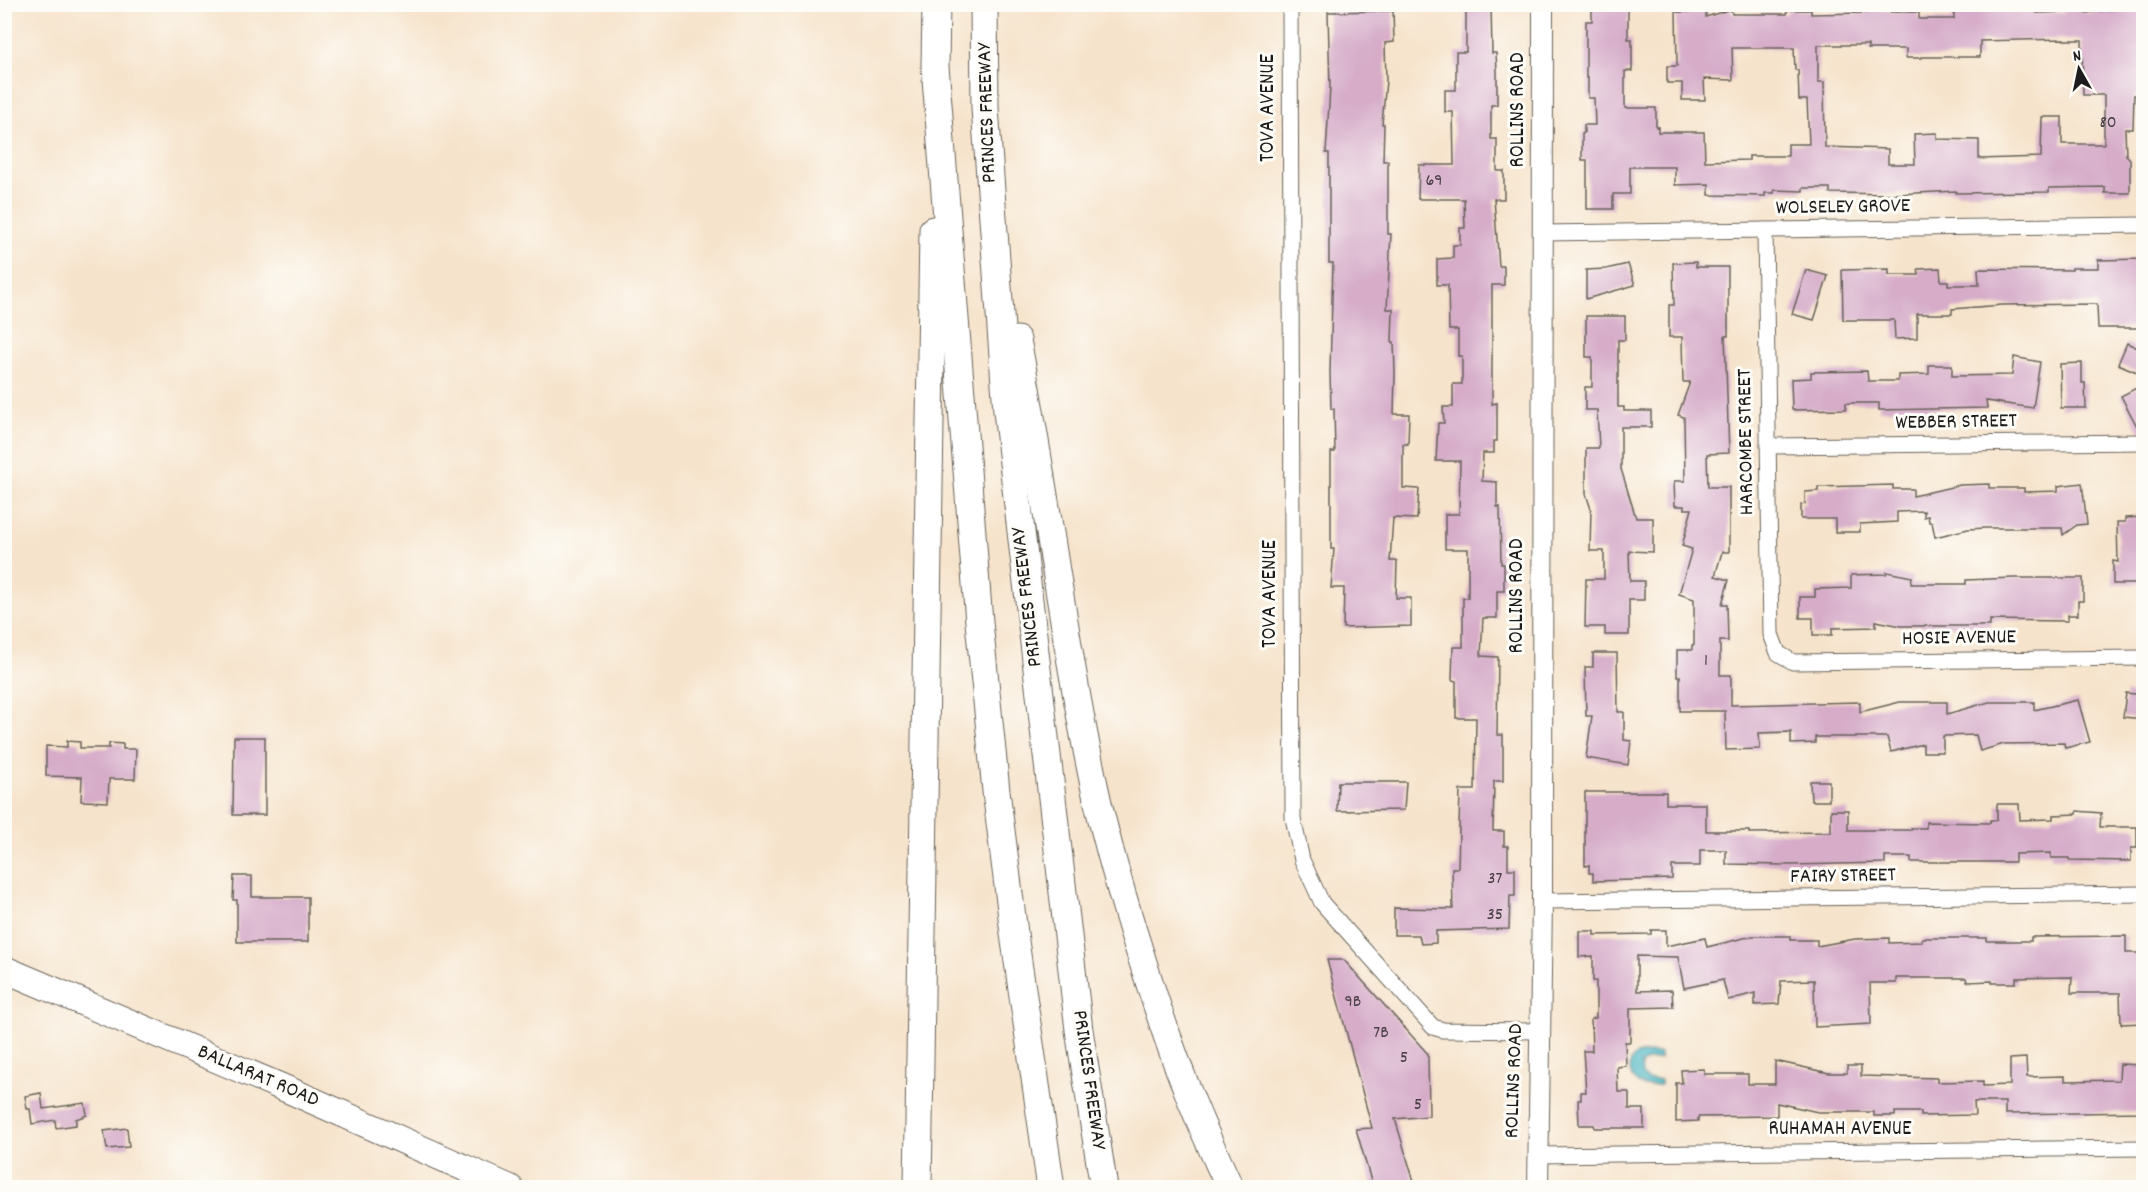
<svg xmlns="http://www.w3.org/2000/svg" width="2148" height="1192" font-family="Dekko,sans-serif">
	<rect width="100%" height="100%" fill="#fdfcf7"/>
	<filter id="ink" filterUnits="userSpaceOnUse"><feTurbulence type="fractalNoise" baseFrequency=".0167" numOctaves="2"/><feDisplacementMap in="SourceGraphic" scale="12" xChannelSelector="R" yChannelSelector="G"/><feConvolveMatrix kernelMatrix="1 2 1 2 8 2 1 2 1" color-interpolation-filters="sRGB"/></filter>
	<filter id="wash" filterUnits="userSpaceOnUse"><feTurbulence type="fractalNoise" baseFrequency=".008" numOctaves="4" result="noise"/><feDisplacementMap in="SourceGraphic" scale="24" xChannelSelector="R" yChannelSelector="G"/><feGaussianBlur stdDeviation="1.35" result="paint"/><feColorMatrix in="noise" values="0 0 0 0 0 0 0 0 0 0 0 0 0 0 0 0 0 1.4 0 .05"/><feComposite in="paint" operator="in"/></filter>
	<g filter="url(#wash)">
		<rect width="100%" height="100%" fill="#f6e3cb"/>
		<path fill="#45b3c0" stroke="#30686e" stroke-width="1.5" d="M1660 1053V1059L1649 1060 1641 1064 1642 1075 1648 1080H1661V1085C1655 1085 1646 1087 1641 1085 1630 1082 1626 1063 1635 1056 1641 1052 1653 1053 1660 1053Z"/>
		<g id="blocks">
			<g fill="#d6acc9" fill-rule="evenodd">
				<polygon points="1466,4 1491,4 1492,53 1496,53 1497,71 1497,105 1491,105 1491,139 1497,139 1497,171 1504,171 1504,199 1494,199 1499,266 1504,266 1504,285 1492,285 1492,404 1497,403 1497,441 1494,441 1494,453 1483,453 1482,481 1497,482 1497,507 1500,507 1501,564 1504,564 1504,591 1497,591 1497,618 1483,618 1481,656 1498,657 1497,735 1503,735 1503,781 1494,781 1493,831 1504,831 1504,846 1508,846 1508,869 1515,869 1515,896 1510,896 1509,929 1436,931 1436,943 1421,944 1419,935 1394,935 1394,908 1453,909 1452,868 1458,868 1460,790 1475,790 1476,718 1456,718 1456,681 1452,680 1453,647 1463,647 1463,598 1468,598 1468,549 1445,549 1445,514 1459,514 1460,461 1436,461 1438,423 1444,423 1443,407 1453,407 1453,384 1462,384 1462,356 1458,356 1458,330 1449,330 1448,285 1437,285 1437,259 1453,258 1453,245 1460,245 1460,228 1465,228 1464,199 1418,199 1419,165 1454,165 1453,112 1445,112 1445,90 1456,90 1456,52 1466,52"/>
				<path d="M1592 4 1628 6V39H1632V71H1625V108H1656V127H1658V132H1704L1705 161 1749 160V156H1788V144H1809L1807 100H1799L1798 70H1795L1794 48H1732L1733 80 1704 79 1705 100H1682V83H1667V66H1677L1676 12H1706V17L1731 9 1732 14H1787V10H1811V14L1867 13V10H1890V12H1919V19H1954V4H1980V7H2037V13L2064 12V6H2086V13L2144 6V78H2141V95H2134L2133 129H2125L2126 155 2130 159V193H2105V187L2049 188V192L1956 193V191L1897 194 1830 193V188H1803V191L1774 190V193H1765V196L1709 195V184L1675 185V167H1630V194H1613V209H1587V160H1582V134L1584 133V125H1595L1594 98H1588V77L1586 78V21H1592ZM2064 39V40H2082L2083 95H2104V144H2062V117H2042L2041 157 1979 159V140L1937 139V133L1914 134 1915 164H1888V149L1825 147 1824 82H1818V45H1868V49H1906V58H1921V57H1980V41Z"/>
				<polygon points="1393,11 1394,42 1385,43 1386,81 1382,124 1384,124 1383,161 1388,161 1388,234 1391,234 1387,309 1393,309 1392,342 1394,342 1395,373 1394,414 1409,414 1408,444 1403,444 1403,488 1419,489 1417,519 1393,518 1390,561 1397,561 1396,598 1411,598 1411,626 1343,628 1344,588 1331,588 1334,549 1331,549 1331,452 1335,452 1334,409 1331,409 1330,372 1333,263 1329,263 1329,153 1326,153 1330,88 1328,12"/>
				<polygon points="2144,259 2144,328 2098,328 2097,304 2002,305 1952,309 1952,314 1917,314 1917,338 1895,339 1894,320 1843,320 1842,270 1889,269 1889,275 1919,275 1918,269 1940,268 1941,281 1948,281 1948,285 1979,285 1978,269 2072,270 2072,268 2098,268 2098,260"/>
				<polygon points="1696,262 1696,267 1728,267 1728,336 1725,336 1729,453 1707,454 1708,487 1729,487 1729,552 1722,552 1715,576 1729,580 1722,604 1727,604 1728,641 1720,641 1720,675 1731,675 1731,705 1860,702 1860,712 1900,702 1947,702 1947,714 1989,702 2034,702 2034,710 2078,700 2090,742 2065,748 2064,743 2004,744 1980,751 1976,735 1943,736 1943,752 1923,752 1923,744 1891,752 1887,737 1815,737 1815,743 1791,744 1791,732 1759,733 1760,749 1726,750 1725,711 1680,711 1680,676 1677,676 1677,650 1692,650 1692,645 1694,645 1694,599 1679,594 1692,549 1682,546 1692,509 1684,509 1684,506 1675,506 1674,481 1685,481 1684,417 1678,415 1690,382 1683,382 1682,337 1669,337 1669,305 1674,305 1673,263"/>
				<polygon points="1628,264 1635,285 1586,299 1586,270 1606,269"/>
				<polygon points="1806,270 1828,276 1814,320 1792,314"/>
				<polygon points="1586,316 1625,316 1625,340 1618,340 1618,407 1624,407 1624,411 1651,411 1651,427 1621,427 1621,469 1636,518 1653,518 1653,552 1629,551 1630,581 1644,581 1644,600 1629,600 1629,635 1605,635 1605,627 1585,627 1586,579 1604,579 1604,551 1590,551 1591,509 1586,494 1586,448 1599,448 1597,410 1585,410 1585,387 1592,387 1592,357 1586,357"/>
				<polygon points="2127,343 2144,351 2144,375 2118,364"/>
				<polygon points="2014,357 2040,362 2033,408 1986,401 1987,408 1879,410 1879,403 1846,403 1846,409 1792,410 1791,379 1811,378 1811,372 1867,371 1868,381 1898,381 1898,375 1929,374 1929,365 1952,365 1952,376 2012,375"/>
				<polygon points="2082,363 2082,383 2085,383 2086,408 2061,408 2060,364"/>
				<polygon points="2144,384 2144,432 2140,432 2121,396"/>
				<polygon points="2082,483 2087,524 2077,525 2063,535 2062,528 1986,528 1968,529 1935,537 1932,522 1929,522 1928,516 1924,517 1924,511 1897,512 1897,522 1860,524 1860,532 1835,532 1835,519 1801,519 1801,505 1805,504 1805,492 1818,491 1818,487 1893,485 1893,489 1913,489 1913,496 1960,485 1989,484 1989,488 2024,488 2024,492 2058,491 2058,486"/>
				<polygon points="2144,517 2144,584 2113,584 2113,561 2118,562 2117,522 2125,522 2125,518"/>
				<polygon points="1887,572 1912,577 1911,584 1966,584 1966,580 2014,578 2083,578 2083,601 2078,601 2078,615 2068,615 2068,621 1990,620 1990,626 1901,626 1876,621 1876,627 1832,628 1832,635 1813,635 1813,618 1800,618 1800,597 1815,597 1815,589 1851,588 1851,575 1886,574"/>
				<polygon points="1593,653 1617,653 1618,712 1624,712 1624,740 1631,741 1628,765 1586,758 1592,716 1586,716 1585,667 1593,667"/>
				<polygon points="2126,693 2144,695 2144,719 2123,717"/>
				<polygon points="234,737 265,737 265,815 233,815"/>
				<polygon points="67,741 80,742 80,748 109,748 109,743 123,744 123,749 136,749 135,779 109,779 108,802 81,801 82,777 46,776 46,746 67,747"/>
				<polygon points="1810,781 1829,781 1829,801 1811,801"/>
				<polygon points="1338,782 1406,782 1404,810 1337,811"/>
				<polygon points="1585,792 1666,792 1666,804 1706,804 1706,831 1749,831 1749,833 1831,832 1831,810 1848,810 1848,830 1911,830 1911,828 1926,828 1926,822 1990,823 1990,820 1997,820 1997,804 2019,804 2020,820 2053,819 2053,815 2077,814 2077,811 2101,813 2100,827 2137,827 2137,848 2131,848 2131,861 2069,860 2069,858 2051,858 2051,853 2015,854 2015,862 1911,862 1911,857 1885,857 1885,863 1789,865 1726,864 1726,850 1700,850 1700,866 1672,866 1672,879 1593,881 1593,873 1589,873 1589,865 1585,866"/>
				<polygon points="234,876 252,876 252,897 308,897 308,942 237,942 237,900 233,900"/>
				<polygon points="1651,930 1666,930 1666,946 1705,938 1707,947 1752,936 1790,936 1790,940 1817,940 1817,946 1855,939 1889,938 1889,943 1922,942 1922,938 1987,938 1987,941 2031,941 2031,937 2126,936 2126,953 2139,953 2139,999 2144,999 2144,1023 2121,1024 2120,993 2071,993 2072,977 2016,978 2016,983 1992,983 1992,981 1967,982 1966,978 1896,978 1896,983 1870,983 1871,1024 1815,1027 1814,980 1781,981 1779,1004 1755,1005 1755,993 1728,1000 1723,980 1684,988 1678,957 1637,956 1637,991 1672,990 1673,1007 1630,1008 1630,1042 1625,1042 1626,1066 1617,1067 1618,1092 1629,1092 1629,1109 1644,1109 1644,1128 1595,1128 1594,1125 1579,1125 1578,1100 1581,1100 1581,1092 1586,1092 1583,1051 1592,1051 1591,1019 1596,1018 1596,981 1593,981 1593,956 1579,957 1579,931 1594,931 1594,935 1651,934"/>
				<polygon points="1327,960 1344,960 1428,1054 1429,1116 1395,1119 1416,1188 1373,1188 1356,1129 1372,1128"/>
				<polygon points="2026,1058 2027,1077 2065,1076 2065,1081 2119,1080 2120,1064 2144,1065 2143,1112 2005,1114 2005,1102 1974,1102 1975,1115 1921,1116 1921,1112 1895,1112 1895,1116 1874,1116 1874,1112 1818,1112 1777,1103 1777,1116 1698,1117 1698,1121 1676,1122 1676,1083 1682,1083 1681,1070 1704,1069 1704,1074 1748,1074 1748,1084 1775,1084 1775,1061 1829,1073 1847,1073 1847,1066 1861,1066 1861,1076 1937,1078 1937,1082 1983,1081 1983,1086 2010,1085 2010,1059"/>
				<polygon points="41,1093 43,1109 85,1103 87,1115 76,1119 76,1125 56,1128 55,1120 32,1124 30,1109 27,1109 25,1096"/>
				<polygon points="127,1128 129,1147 107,1149 104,1131"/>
			</g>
		</g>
	</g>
	<g filter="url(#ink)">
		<use href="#blocks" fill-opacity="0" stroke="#686259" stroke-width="1.5"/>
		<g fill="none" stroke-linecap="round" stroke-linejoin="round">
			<defs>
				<g id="minor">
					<polyline points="1290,4 1293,818 1302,860 1322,903 1433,1027 1443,1030 1542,1031"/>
					<polyline points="1765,230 1771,634 1778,653 1793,662 2144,658"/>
					<polyline points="1542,233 2144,225"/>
					<polyline points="1768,446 2144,442"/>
					<polyline points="1542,901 2144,894"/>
					<polyline points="1537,1155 2144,1148"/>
				</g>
				<polyline id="tertiary" points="1538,1188 1542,901 1543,4"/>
				<polyline id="trunk" points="4,969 291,1091 510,1188"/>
				<g id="motorway">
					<polyline points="936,4 935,66 979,622 996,791 1015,941 1051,1188"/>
					<polyline points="984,4 985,108 1007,411 1079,1030 1104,1188"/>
					<path d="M1017 340C1046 488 1063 638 1094 785 1105 836 1119 885 1134 934 1150 984 1165 1035 1185 1084 1198 1119 1214 1153 1230 1188"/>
					<polyline points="918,1188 933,230"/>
				</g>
			</defs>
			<use href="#minor" stroke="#686259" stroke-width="17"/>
			<use href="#tertiary" stroke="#686259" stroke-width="22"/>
			<use href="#trunk" stroke="#686259" stroke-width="28"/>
			<use href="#motorway" stroke="#686259" stroke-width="29"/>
			<use href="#minor" stroke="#fff" stroke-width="15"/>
			<use href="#tertiary" stroke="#fff" stroke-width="20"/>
			<use href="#trunk" stroke="#fff" stroke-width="26"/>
			<use href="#motorway" stroke="#fff" stroke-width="27"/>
		</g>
	</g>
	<g text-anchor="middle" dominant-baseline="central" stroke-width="6" stroke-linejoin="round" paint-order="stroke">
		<g font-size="18" fill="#4a4047">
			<text x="2108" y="123">80</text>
			<text x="1434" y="181">69</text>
			<text x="1706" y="661">1</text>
			<text x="1495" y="879">37</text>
			<text x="1495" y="915">35</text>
			<text x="1353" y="1002">9B</text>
			<text x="1381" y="1033">7B</text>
			<text x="1404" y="1058">5</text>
			<text x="1418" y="1105">5</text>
		</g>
		<g font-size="21" fill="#1c1c1c" stroke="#fdfcf7">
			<text transform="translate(1269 108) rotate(-90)">TOVA AVENUE</text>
			<text transform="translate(1519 110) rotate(-90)">ROLLINS ROAD</text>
			<text transform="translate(988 113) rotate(-92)">PRINCES FREEWAY</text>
			<text transform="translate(1843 208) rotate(-1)">WOLSELEY GROVE</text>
			<text transform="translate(1956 423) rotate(-1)">WEBBER STREET</text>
			<text transform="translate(1747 442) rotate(-91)">HARCOMBE STREET</text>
			<text transform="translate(1271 594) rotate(-90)">TOVA AVENUE</text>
			<text transform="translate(1518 596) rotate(-90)">ROLLINS ROAD</text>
			<text transform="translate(1028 597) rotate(-97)">PRINCES FREEWAY</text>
			<text transform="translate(1959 639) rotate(-1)">HOSIE AVENUE</text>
			<text transform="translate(1843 877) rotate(-1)">FAIRY STREET</text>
			<text transform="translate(258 1077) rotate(23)">BALLARAT ROAD</text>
			<text transform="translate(1088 1080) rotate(82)">PRINCES FREEWAY</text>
			<text transform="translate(1515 1081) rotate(-88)">ROLLINS ROAD</text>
			<text x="1840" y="1130">RUHAMAH AVENUE</text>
		</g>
	</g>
	<rect width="2148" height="1192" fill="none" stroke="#fdfcf7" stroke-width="24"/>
	<g transform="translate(2079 69) rotate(351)" stroke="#fdfcf7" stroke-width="4.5" paint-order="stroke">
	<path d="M0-4.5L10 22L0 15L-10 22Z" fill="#1c1c1c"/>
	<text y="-9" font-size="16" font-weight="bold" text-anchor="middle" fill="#1c1c1c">N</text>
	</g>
</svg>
